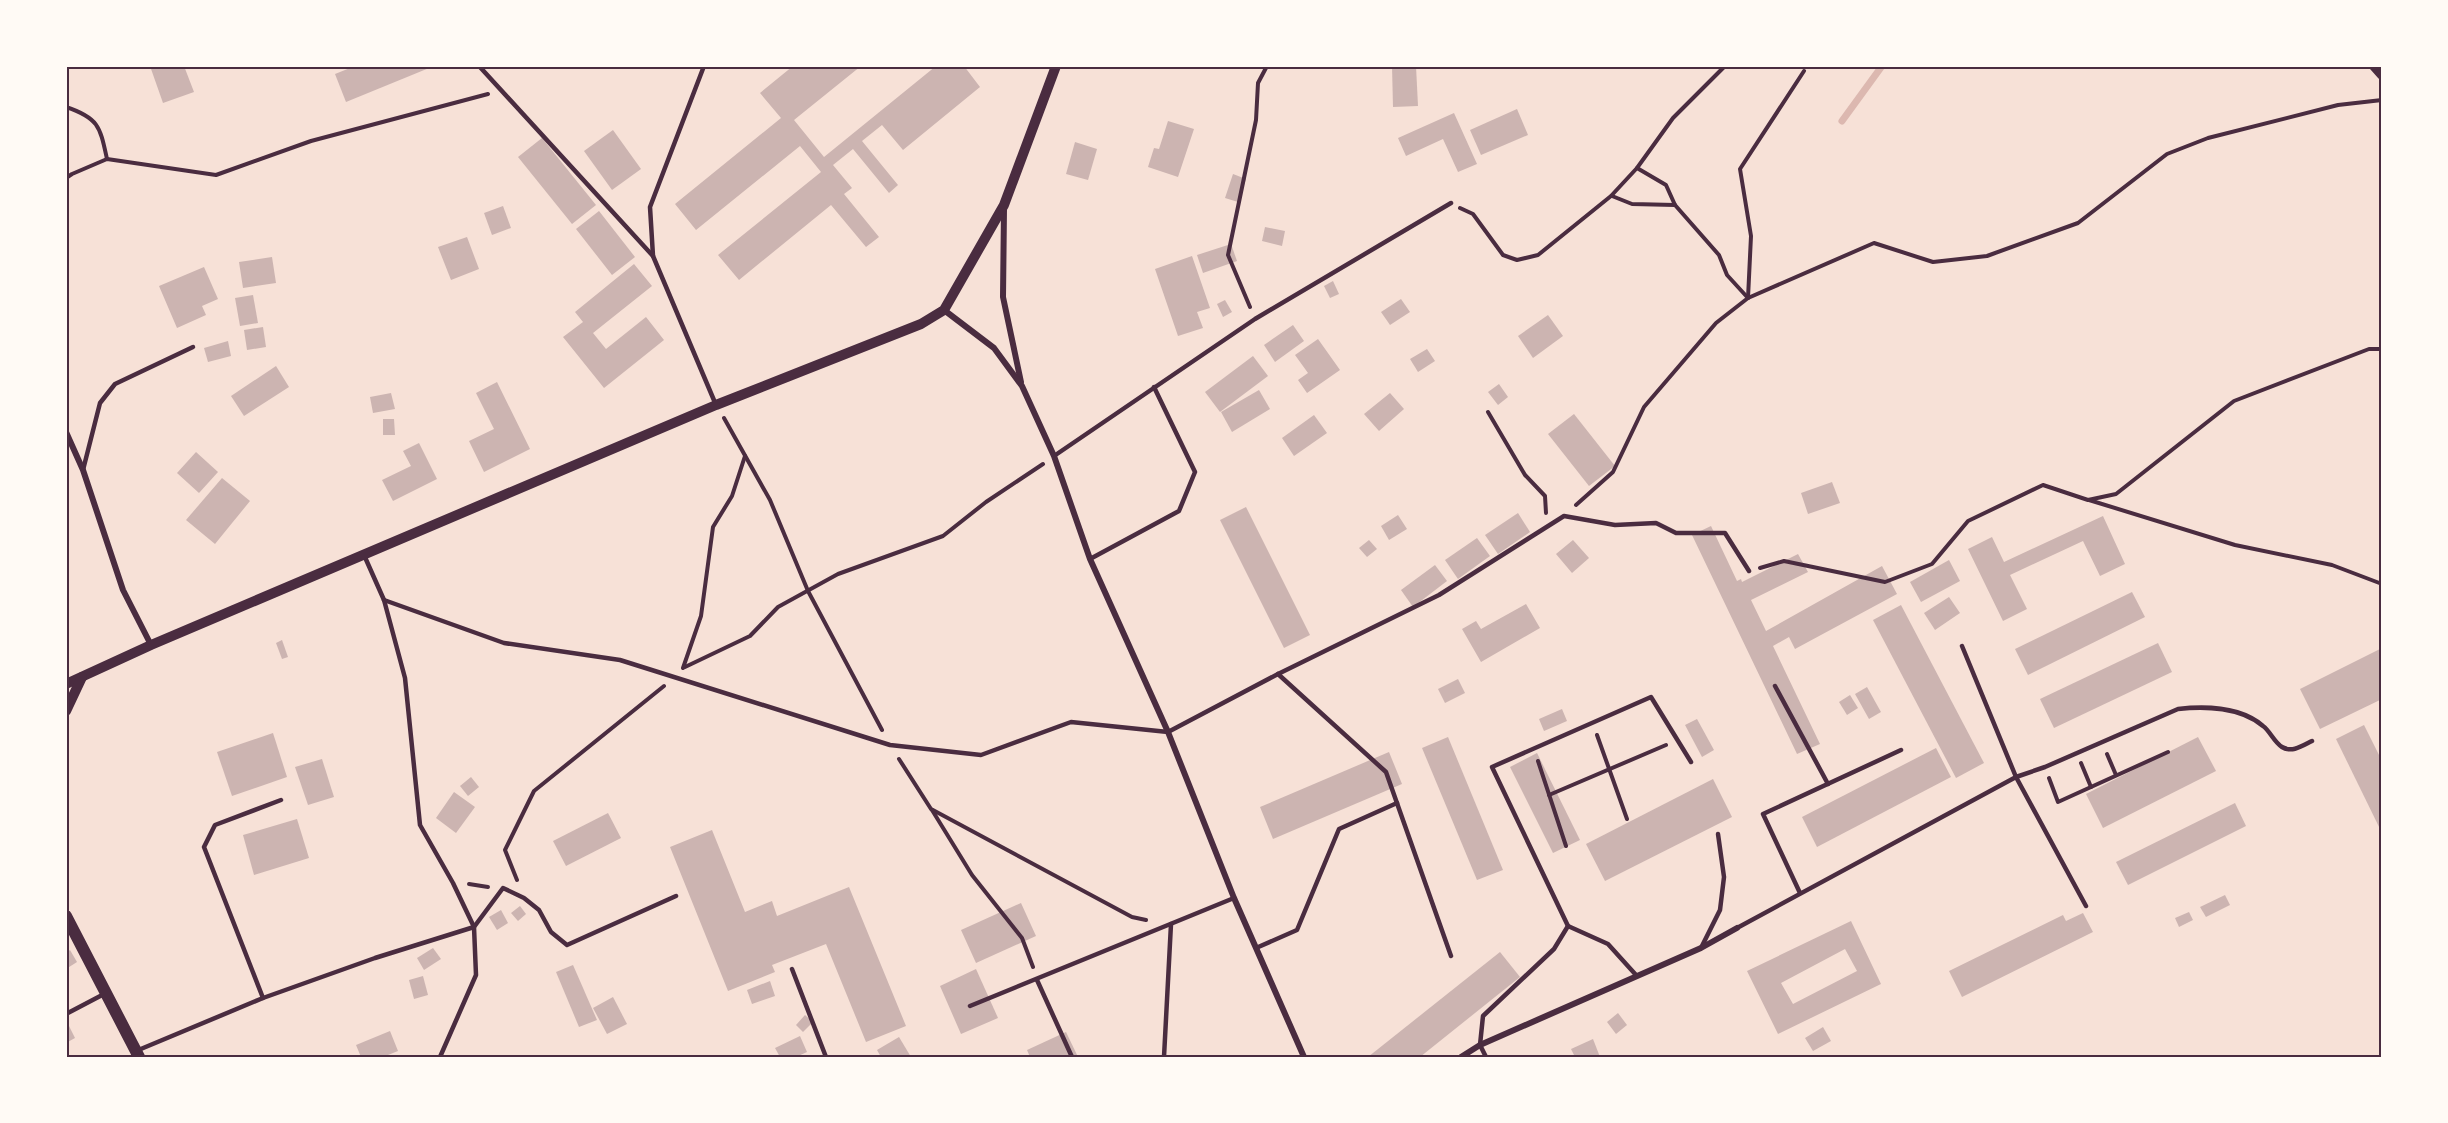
<svg xmlns="http://www.w3.org/2000/svg" width="2448" height="1123" font-family="Ubuntu,sans-serif">
	<rect width="100%" height="100%" fill="#f7e1d7"/>
	<g fill="none" stroke-linecap="round" stroke-linejoin="round">
		<polyline stroke="#dcb8b0" stroke-width="7" points="1842,121 1882,66"/>
	</g>
	<g fill="#ccb4b1" fill-rule="evenodd">
		<polygon points="150,66 184,66 194,92 163,103"/>
		<polygon points="355,66 434,66 346,102 335,74"/>
		<polygon points="793,66 861,66 794,120 824,157 936,66 964,66 980,87 903,150 882,125 862,141 898,185 889,193 853,149 833,165 852,188 844,194 879,237 866,247 831,205 739,280 718,255 821,172 800,146 696,230 675,204 781,118 760,93"/>
		<polygon points="1392,66 1416,66 1418,106 1393,107"/>
		<polygon points="1517,109 1528,135 1481,155 1470,130"/>
		<polygon points="1454,113 1477,164 1458,172 1443,139 1406,156 1398,138"/>
		<polygon points="1168,121 1194,129 1178,177 1148,167 1154,148 1159,149"/>
		<polygon points="613,130 641,169 612,190 584,151"/>
		<polygon points="542,138 596,205 572,224 518,157"/>
		<polygon points="1075,142 1097,149 1088,180 1066,174"/>
		<polygon points="1233,174 1246,179 1238,202 1225,198"/>
		<polygon points="503,206 511,228 492,235 484,213"/>
		<polygon points="599,211 635,257 612,275 576,229"/>
		<polygon points="1265,227 1285,231 1282,246 1262,241"/>
		<polygon points="467,237 479,269 451,280 438,247"/>
		<polygon points="1231,244 1237,261 1203,273 1197,255"/>
		<polygon points="1192,256 1210,308 1197,312 1203,328 1178,336 1155,269"/>
		<polygon points="272,257 276,283 243,288 239,262"/>
		<polygon points="634,264 652,286 593,333 606,349 646,317 664,340 604,388 563,337 583,322 575,312"/>
		<polygon points="204,267 218,299 202,306 206,315 177,328 159,286"/>
		<polygon points="1333,281 1339,294 1330,298 1324,286"/>
		<polygon points="253,295 258,323 240,326 235,298"/>
		<polygon points="1401,299 1410,312 1390,325 1381,312"/>
		<polygon points="1225,300 1232,312 1223,317 1217,304"/>
		<polygon points="1548,315 1563,336 1533,358 1518,336"/>
		<polygon points="1293,325 1304,341 1275,362 1264,345"/>
		<polygon points="263,327 266,347 247,350 244,330"/>
		<polygon points="1318,339 1340,370 1307,393 1298,380 1308,373 1295,355"/>
		<polygon points="228,341 231,356 208,362 204,348"/>
		<polygon points="1427,349 1435,361 1418,372 1410,359"/>
		<polygon points="1253,356 1268,376 1220,412 1205,392"/>
		<polygon points="276,366 289,387 244,416 231,396"/>
		<polygon points="497,382 530,449 484,472 469,441 494,429 476,393"/>
		<polygon points="1499,384 1508,397 1498,405 1488,392"/>
		<polygon points="1259,390 1270,409 1232,432 1221,412"/>
		<polygon points="391,393 395,409 373,413 370,397"/>
		<polygon points="1390,393 1404,409 1379,431 1364,414"/>
		<polygon points="1574,414 1615,466 1589,486 1548,434"/>
		<polygon points="1314,415 1327,433 1294,456 1282,438"/>
		<polygon points="383,419 394,419 395,435 383,435"/>
		<polygon points="419,443 437,479 393,501 382,480 411,466 403,451"/>
		<polygon points="196,452 218,472 199,493 177,473"/>
		<polygon points="222,478 250,501 215,544 186,520"/>
		<polygon points="1832,482 1840,503 1808,514 1801,493"/>
		<polygon points="1246,507 1310,635 1284,648 1220,520"/>
		<polygon points="1518,513 1530,532 1498,554 1485,535"/>
		<polygon points="1398,515 1407,529 1389,540 1381,526"/>
		<polygon points="2103,516 2125,564 2100,576 2083,541 2010,575 2027,609 2003,621 1968,549 1992,537 2004,562"/>
		<polygon points="1711,526 1737,581 1741,579 1742,582 1798,554 1808,572 1751,600 1766,631 1882,566 1897,594 1795,649 1789,637 1773,646 1820,744 1797,754 1692,535"/>
		<polygon points="1477,538 1490,556 1458,579 1445,560"/>
		<polygon points="1369,540 1377,549 1367,557 1359,548"/>
		<polygon points="1573,540 1589,558 1572,573 1556,554"/>
		<polygon points="1949,560 1960,581 1921,602 1910,582"/>
		<polygon points="1435,565 1447,581 1413,607 1401,590"/>
		<polygon points="2132,592 2145,617 2028,675 2015,649"/>
		<polygon points="1949,597 1960,613 1935,630 1924,613"/>
		<polygon points="1526,604 1540,628 1481,662 1462,629 1476,621 1481,629"/>
		<polygon points="1901,605 1984,763 1956,778 1873,620"/>
		<polygon points="282,640 288,657 282,659 276,643"/>
		<polygon points="2158,643 2172,672 2054,728 2040,699"/>
		<polygon points="2382,648 2382,699 2320,729 2300,689"/>
		<polygon points="1458,679 1465,693 1445,703 1438,689"/>
		<polygon points="1867,687 1881,712 1869,719 1855,694"/>
		<polygon points="1850,695 1858,708 1847,715 1839,702"/>
		<polygon points="1562,709 1567,721 1544,731 1539,719"/>
		<polygon points="1697,719 1714,750 1702,757 1685,725"/>
		<polygon points="2364,725 2382,761 2382,833 2336,739"/>
		<polygon points="273,733 287,777 232,796 217,752"/>
		<polygon points="1448,737 1503,870 1477,880 1422,748"/>
		<polygon points="2198,737 2216,771 2103,828 2086,794"/>
		<polygon points="1936,748 1951,777 1817,847 1802,817"/>
		<polygon points="1389,752 1402,784 1273,839 1260,807"/>
		<polygon points="1537,753 1580,840 1553,853 1510,767"/>
		<polygon points="322,759 334,797 308,805 295,767"/>
		<polygon points="471,777 479,787 468,796 460,786"/>
		<polygon points="1713,779 1732,817 1605,881 1586,844"/>
		<polygon points="454,792 475,807 456,833 436,818"/>
		<polygon points="2235,803 2246,826 2128,885 2116,862"/>
		<polygon points="608,813 621,838 566,866 553,841"/>
		<polygon points="297,819 309,858 254,875 243,835"/>
		<polygon points="712,830 745,912 772,901 777,916 849,887 906,1026 866,1042 826,944 772,965 775,972 728,991 670,847"/>
		<polygon points="2225,895 2230,905 2206,917 2200,907"/>
		<polygon points="1021,903 1036,936 976,963 961,930"/>
		<polygon points="520,906 526,914 518,921 511,913"/>
		<polygon points="501,910 508,923 497,930 489,917"/>
		<polygon points="2189,912 2193,920 2179,927 2175,918"/>
		<polygon points="2083,913 2093,932 1962,997 1949,971 2063,915 2066,921"/>
		<path d="M1851 921 1881 984 1778 1034 1747 971ZM1845 949 1857 971 1793 1004 1781 983Z"/>
		<polygon points="433,948 441,959 424,970 417,958"/>
		<polygon points="70,950 77,962 66,969 66,953"/>
		<polygon points="1500,952 1520,977 1420,1057 1368,1057"/>
		<polygon points="573,965 597,1020 579,1027 556,972"/>
		<polygon points="976,969 998,1018 961,1034 940,986"/>
		<polygon points="423,976 428,995 414,999 409,980"/>
		<polygon points="770,981 775,996 752,1004 747,990"/>
		<polygon points="613,997 627,1024 607,1034 593,1008"/>
		<polygon points="1618,1013 1627,1025 1616,1034 1607,1022"/>
		<polygon points="805,1015 813,1022 803,1032 796,1025"/>
		<polygon points="68,1024 75,1038 66,1043 66,1025"/>
		<polygon points="1823,1027 1831,1041 1813,1051 1805,1038"/>
		<polygon points="390,1031 398,1051 383,1057 361,1057 356,1045"/>
		<polygon points="1066,1032 1078,1057 1030,1057 1027,1050"/>
		<polygon points="800,1036 807,1052 796,1057 780,1057 775,1048"/>
		<polygon points="899,1037 911,1057 881,1057 877,1050"/>
		<polygon points="1593,1039 1600,1057 1575,1057 1571,1049"/>
	</g>
	<g fill="none" stroke-linecap="round" stroke-linejoin="round">
		<g stroke="#4a2c40" stroke-width="4">
			<path d="M66 107C99 118 100 127 107 159"/>
			<polyline points="1637,168 1666,185 1675,205 1719,255 1727,275 1748,298"/>
			<polyline points="66,178 72,174 107,159 216,175 311,141 488,94"/>
			<polyline points="1612,196 1632,204 1675,205"/>
			<polyline points="1460,208 1473,214 1503,255 1517,260 1538,255 1611,196 1637,168 1673,118 1725,66"/>
			<polyline points="1748,298 1751,236 1740,169 1804,71"/>
			<polyline points="1250,307 1228,255 1256,120 1258,83 1267,66"/>
			<polyline points="1488,412 1525,475 1545,496 1546,513"/>
			<polyline points="724,418 770,500 808,591 882,730"/>
			<polyline points="2089,500 2235,545 2332,565 2382,584"/>
			<polyline points="1576,505 1613,472 1644,407 1716,323 1748,298 1874,243 1933,262 1987,256 2078,223 2167,154 2208,138 2338,105 2382,100"/>
			<polyline points="1760,568 1784,561 1885,582 1932,564 1968,521 2043,485 2088,500 2116,494 2234,401 2369,349 2382,349"/>
			<polyline points="685,667 750,636 778,607 838,574 943,536 986,502 1043,464"/>
			<polyline points="683,668 701,616 713,527 732,496 745,456"/>
			<polyline points="1597,735 1627,819"/>
			<polyline points="2107,754 2116,775"/>
			<polyline points="899,759 931,809 1132,917 1146,920"/>
			<polyline points="1538,761 1566,846"/>
			<polyline points="2081,763 2091,787"/>
			<polyline points="2049,778 2058,802 2168,752"/>
			<polyline points="1549,795 1666,745"/>
			<polyline points="932,810 972,875 1022,938 1033,967"/>
			<polyline points="517,880 505,850 534,791 664,686"/>
			<polyline points="469,884 488,887"/>
		</g>
		<g stroke="#4a2c40" stroke-width="4.5">
			<polyline points="479,66 653,256 716,405"/>
			<polyline points="653,256 650,207 704,66"/>
			<polyline points="1054,456 1255,319 1451,203"/>
			<polyline points="83,470 100,403 115,384 193,347"/>
			<polyline points="364,555 384,600 405,678 420,825 453,883 474,927 476,975 440,1057"/>
			<polyline points="1090,559 1179,511 1195,472 1154,387"/>
			<polyline points="384,600 504,643 620,660 890,745 981,755 1071,722 1168,732 1278,674 1439,595 1564,516 1615,525 1656,523 1676,533 1725,533 1749,571"/>
			<polyline points="1962,646 2016,777 2086,906"/>
			<polyline points="1278,674 1386,772 1451,956"/>
			<polyline points="1775,686 1828,784"/>
			<polyline points="1800,893 1763,814 1901,750"/>
			<path d="M1737 928 2016 777 2045 767 2178 709C2205 706 2241 707 2263 726 2270 731 2274 742 2282 747 2292 753 2302 746 2312 741"/>
			<polyline points="1256,948 1297,930 1339,829 1397,803"/>
			<polyline points="1701,948 1720,910 1724,877 1718,834"/>
			<polyline points="792,969 826,1057"/>
			<polyline points="1636,975 1608,944 1568,926 1492,767 1651,697 1691,762"/>
			<polyline points="1037,980 1072,1057"/>
			<polyline points="263,998 204,847 215,825 281,800"/>
			<polyline points="970,1006 1234,898"/>
			<polyline points="66,1014 106,993"/>
			<polyline points="136,1051 263,998 375,958 474,927 503,888 524,898 539,910 551,932 567,945 676,896"/>
			<polyline points="1164,1057 1171,924"/>
			<polyline points="1486,1057 1480,1045 1483,1016 1554,949 1568,926"/>
		</g>
		<g stroke="#4a2c40" stroke-width="6">
			<polyline points="1004,209 1003,297 1021,382"/>
			<polyline points="944,310 994,348 1022,386 1054,456 1090,559 1168,732 1234,898 1304,1057"/>
			<polyline points="66,432 83,470 123,590 151,645"/>
			<polyline points="1461,1057 1480,1045 1701,948 1737,928"/>
		</g>
		<g stroke="#4a2c40" stroke-width="10">
			<polyline points="2374,66 2382,75"/>
			<polyline points="66,684 151,645 716,405 921,324 944,310 1004,205 1056,66"/>
			<polyline points="66,711 82,677"/>
		</g>
		<polyline stroke="#4a2c40" stroke-width="12" points="66,916 139,1057"/>
	</g>
	<rect width="2448" height="1123" fill="none" stroke="#fffaf5" stroke-width="135"/>
	<rect x="68" y="68" width="2312" height="988" fill="none" stroke="#4a2c40" stroke-width="2"/>
</svg>
